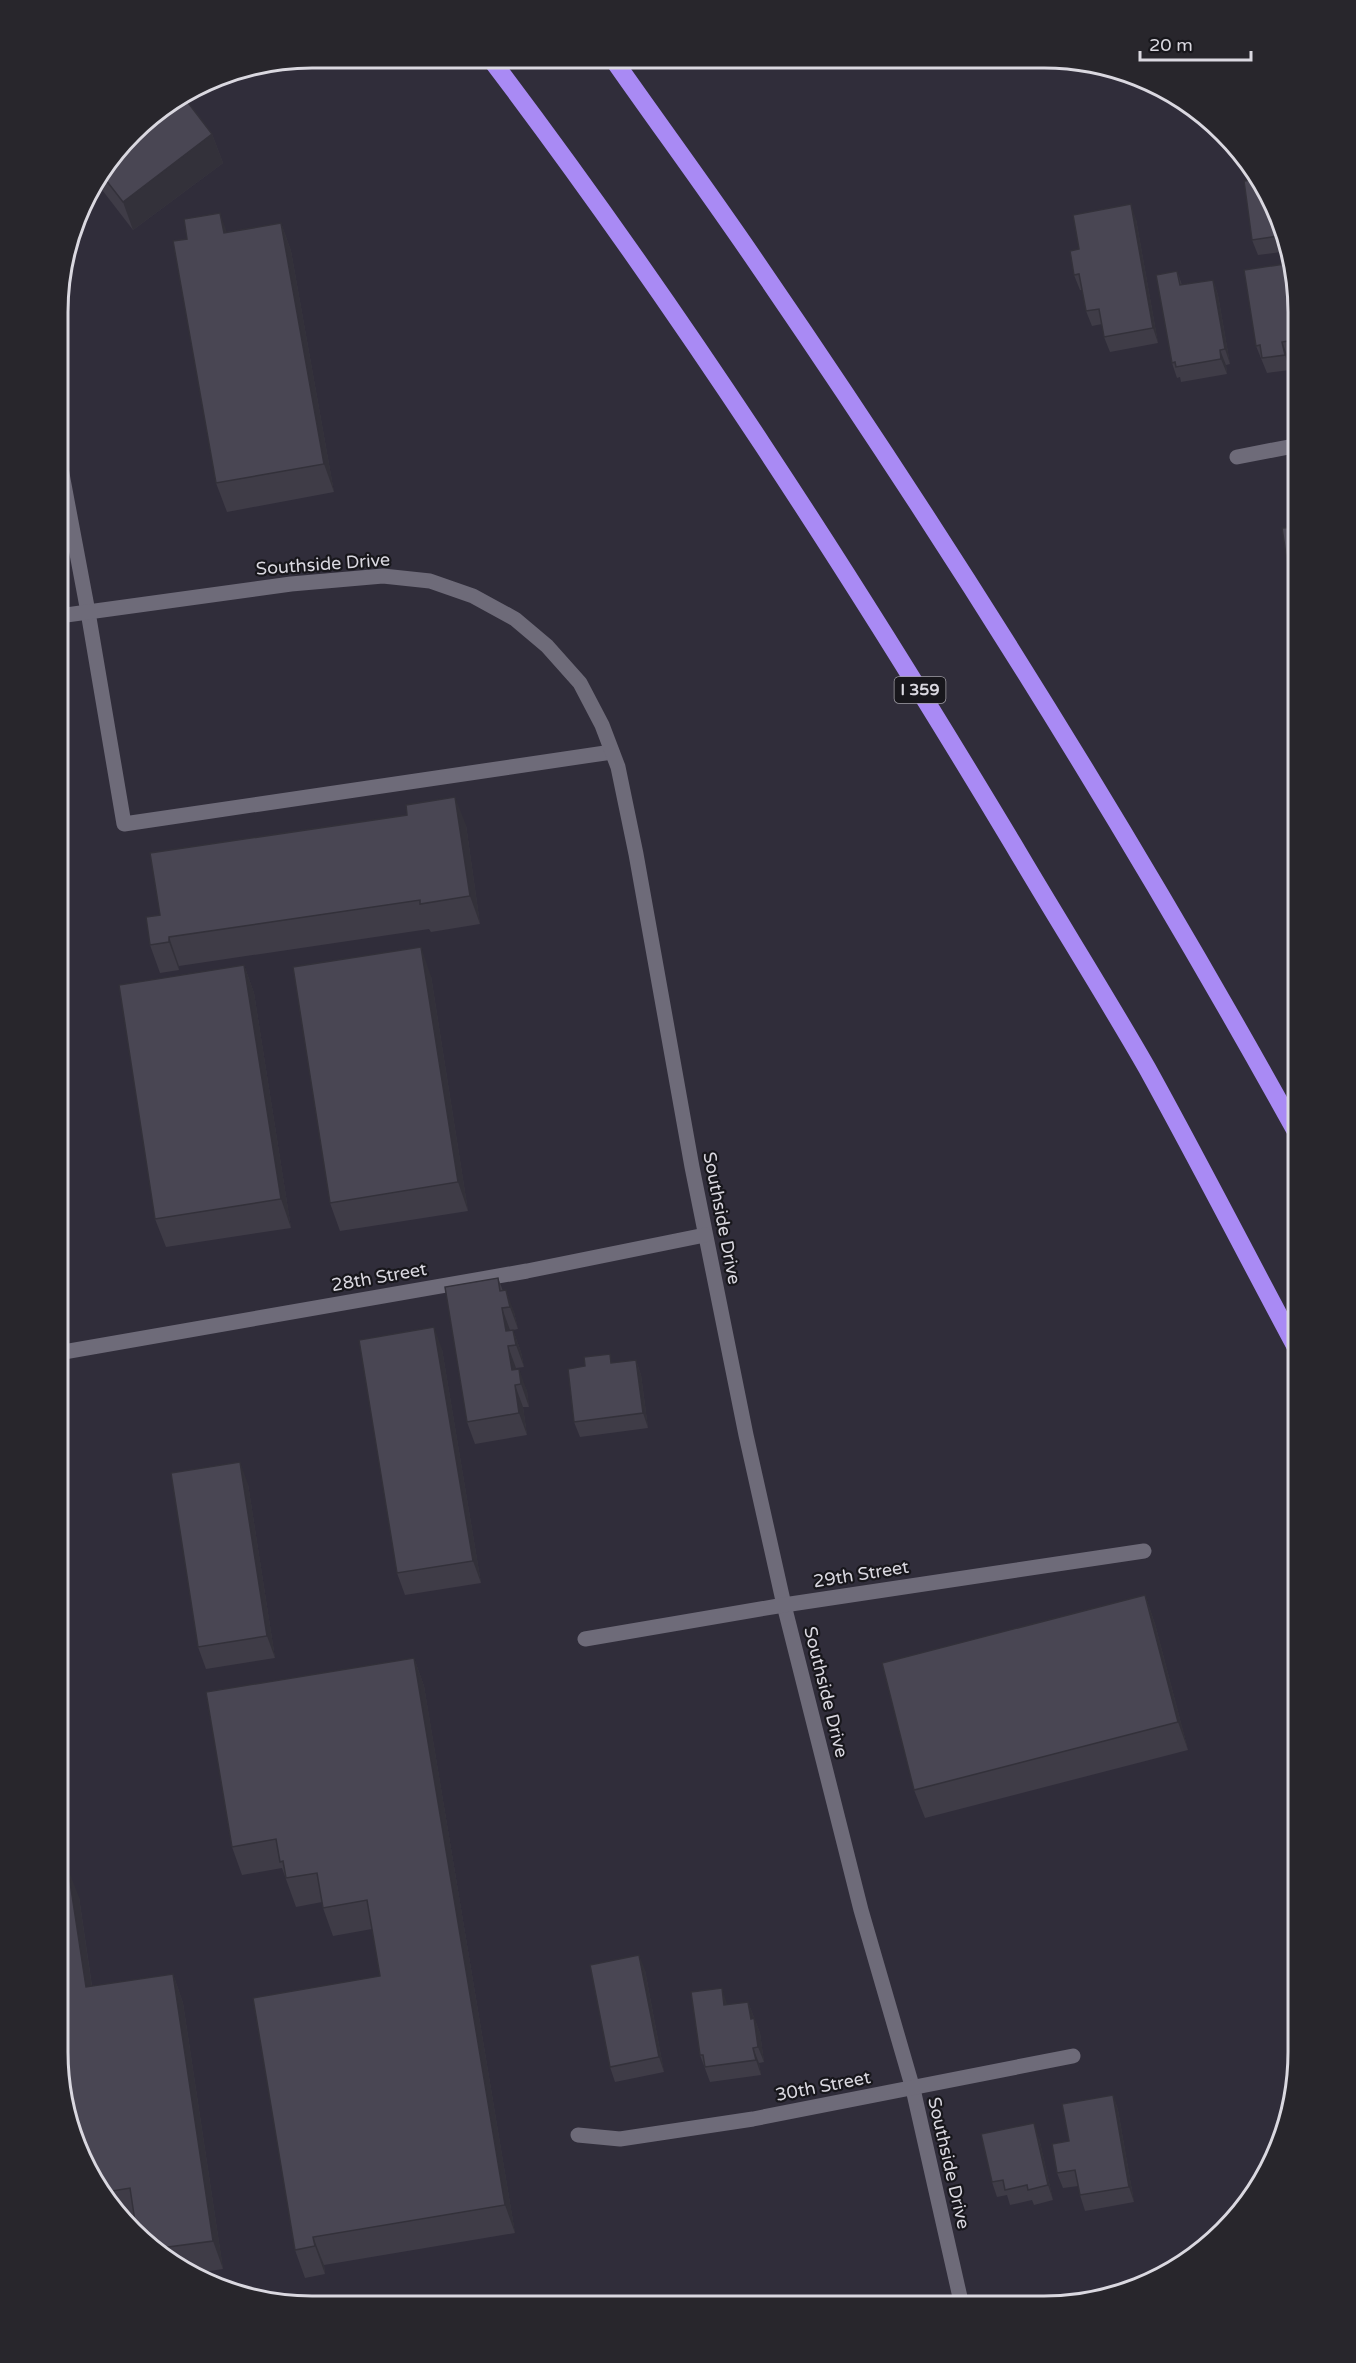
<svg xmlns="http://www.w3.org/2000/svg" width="1356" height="2363" font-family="'Varela Round',sans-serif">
	<rect width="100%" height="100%" fill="#302d3a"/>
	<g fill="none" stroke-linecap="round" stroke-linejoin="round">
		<polyline stroke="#6e6b79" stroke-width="15" points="88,612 124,824 612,752"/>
		<g stroke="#6e6b79" stroke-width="15">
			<polyline points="1237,457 1299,445"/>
			<polyline points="59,458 88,612"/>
			<polyline points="59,616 291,584 383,576 430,581 473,596 515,619 547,646 580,683 602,725 618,767 636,854 692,1167 746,1435 784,1605 861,1910 913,2089 962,2306"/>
			<polyline points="58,1353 527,1271 705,1235"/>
			<polyline points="585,1639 784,1605 1144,1551"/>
			<polyline points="578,2135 620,2139 753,2119 1073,2056"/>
		</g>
		<g stroke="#a98af4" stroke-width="18">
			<path d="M490 58C680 309 851 574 1013 844 1057 919 1104 993 1147 1068 1199 1162 1248 1258 1299 1353"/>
			<path d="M613 59C662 129 713 198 761 269 953 549 1134 839 1299 1137"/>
		</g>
	</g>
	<g fill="#3f3c47">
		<polygon points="144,120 212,134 223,163 133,230 96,182"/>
		<polygon points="1245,158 1256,170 1256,171 1250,171"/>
		<polygon points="1136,219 1158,343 1110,352 1104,337 1102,324 1092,326 1086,311 1082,290 1080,290 1074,275 1079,249"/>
		<polygon points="281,223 291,251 334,492 227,512 216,483 227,232"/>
		<polygon points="1285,230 1289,251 1258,255 1252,240"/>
		<polygon points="1177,271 1182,285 1213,280 1218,295 1230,364 1226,365 1227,374 1181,382 1180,377 1177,378 1172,363"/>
		<polygon points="1299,312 1299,355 1288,357 1290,370 1267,373 1256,346"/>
		<polygon points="1299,527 1299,609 1298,609 1292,594"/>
		<polygon points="466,825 480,924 431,932 429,929 179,966 179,970 160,973 150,945 160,915"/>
		<polygon points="244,965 254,993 291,1228 166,1247 155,1219"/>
		<polygon points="431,976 468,1211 340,1231 330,1203"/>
		<polygon points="498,1278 503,1291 514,1312 518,1329 513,1330 521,1352 524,1367 516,1368 527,1391 529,1407 523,1407 527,1435 475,1444 467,1422"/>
		<polygon points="442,1349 481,1583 405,1595 397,1573"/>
		<polygon points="636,1360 641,1375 648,1428 580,1437 574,1422 613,1363"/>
		<polygon points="248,1484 275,1658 206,1669 198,1647"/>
		<polygon points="1145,1595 1155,1624 1188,1750 925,1818 914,1790"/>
		<polygon points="414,1658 424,1686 515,2233 324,2265 325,2274 305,2278 295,2250 380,1976 372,1929 333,1936 323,1908 322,1902 296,1907 282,1868 242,1875 232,1847"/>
		<polygon points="79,1897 92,1986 173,1974 183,2003 223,2269 190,2274 144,2243 135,2217 123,2219 100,2193 71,2133"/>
		<polygon points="645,1970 664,2072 615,2082 610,2067"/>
		<polygon points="748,2002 760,2033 764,2062 759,2063 761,2075 710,2082 700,2055 727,2005"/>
		<polygon points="1113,2095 1118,2110 1134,2202 1085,2211 1080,2195 1078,2186 1063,2188 1057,2173 1069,2141"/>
		<polygon points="1039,2138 1053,2200 1034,2205 1032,2200 1010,2205 1007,2195 997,2197 992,2182"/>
	</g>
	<g fill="#33313a">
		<polygon points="212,134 223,163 133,230 123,202"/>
		<polygon points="1131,204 1136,219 1158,343 1153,328"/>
		<polygon points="220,213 230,241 224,233"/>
		<polygon points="281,223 291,251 334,492 324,464"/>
		<polygon points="1213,280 1218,295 1230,364 1225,349"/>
		<polygon points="1282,342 1288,357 1290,370 1285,355"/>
		<polygon points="1220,350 1226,365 1227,374 1221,359"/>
		<polygon points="455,797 466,825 480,924 470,896"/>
		<polygon points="169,937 179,966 179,970 169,942"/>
		<polygon points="421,947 431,976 468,1211 458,1182"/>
		<polygon points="244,965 254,993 291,1228 281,1199"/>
		<polygon points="506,1290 514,1312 518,1329 510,1307"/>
		<polygon points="502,1308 510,1330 506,1331"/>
		<polygon points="434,1327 442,1349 481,1583 473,1561"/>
		<polygon points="513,1330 521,1352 524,1367 516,1345"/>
		<polygon points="508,1346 516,1368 519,1385 512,1370"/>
		<polygon points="636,1360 641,1375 648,1428 643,1413"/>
		<polygon points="519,1369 527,1391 529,1407 521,1384"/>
		<polygon points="515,1385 523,1407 527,1435 519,1413"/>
		<polygon points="240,1462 248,1484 275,1658 267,1636"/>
		<polygon points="1145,1595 1155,1624 1188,1750 1178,1722"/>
		<polygon points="414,1658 424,1686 515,2233 505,2205"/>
		<polygon points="68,1869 79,1897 96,2015 86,1987"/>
		<polygon points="639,1955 645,1970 664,2072 659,2057"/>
		<polygon points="173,1974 183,2003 223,2269 213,2241"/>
		<polygon points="722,1988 727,2004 730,2020 724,2005"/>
		<polygon points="748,2002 760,2033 764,2062 758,2047 751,2019"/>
		<polygon points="753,2048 759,2063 761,2075 756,2060"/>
		<polygon points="1113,2095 1118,2110 1134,2202 1129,2187"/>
		<polygon points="1034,2123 1039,2138 1053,2200 1048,2185"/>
		<polygon points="313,2237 324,2265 325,2274 315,2246"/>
	</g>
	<g fill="#494653" stroke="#33313a" stroke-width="1.5">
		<polygon points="183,96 212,134 123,202 102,175 144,120"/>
		<polygon points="1260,179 1285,230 1286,235 1252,240 1244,181"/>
		<polygon points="1131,204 1153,328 1104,337 1099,309 1086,311 1079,274 1074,275 1070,251 1079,249 1073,215"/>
		<polygon points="220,213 224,233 281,223 324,464 216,483 173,241 187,239 184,219"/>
		<polygon points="1291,263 1299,312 1299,339 1282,342 1285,355 1262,358 1260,345 1256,346 1244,270"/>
		<polygon points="1177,271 1180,285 1213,280 1225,349 1220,350 1221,359 1176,367 1175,362 1172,363 1156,275"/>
		<polygon points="1299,527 1299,593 1292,594 1282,528"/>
		<polygon points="455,797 470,896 420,904 420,900 169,937 169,942 150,945 146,917 160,915 150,853 407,815 406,805"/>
		<polygon points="421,947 458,1182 330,1203 293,967"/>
		<polygon points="244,965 281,1199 155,1219 119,985"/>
		<polygon points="498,1278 500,1291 506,1290 510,1307 502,1308 506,1331 513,1330 516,1345 508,1346 512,1370 519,1369 521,1384 515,1385 519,1413 467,1422 445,1287"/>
		<polygon points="434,1327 473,1561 397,1573 359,1340"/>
		<polygon points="610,1354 611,1363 636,1360 643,1413 574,1422 568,1369 585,1366 584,1357"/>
		<polygon points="240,1462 267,1636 198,1647 171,1473"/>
		<polygon points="1145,1595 1178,1722 914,1790 882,1663"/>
		<polygon points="414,1658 505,2205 313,2237 315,2246 295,2250 253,1998 380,1976 367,1900 323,1908 317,1873 286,1878 283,1861 280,1862 276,1839 232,1847 206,1692"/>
		<polygon points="68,1869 86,1987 173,1974 213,2241 153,2249 144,2243 137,2235 130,2188 100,2193 71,2133 57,2051 57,1871"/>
		<polygon points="639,1955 659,2057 610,2067 590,1965"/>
		<polygon points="722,1988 724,2005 748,2002 751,2019 754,2018 758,2047 753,2048 756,2060 705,2067 703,2055 700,2055 691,1992"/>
		<polygon points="1113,2095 1129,2187 1080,2195 1075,2170 1057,2173 1052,2144 1069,2141 1062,2104"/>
		<polygon points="1034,2123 1048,2185 1028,2190 1027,2185 1005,2190 1003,2180 992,2182 981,2134"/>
	</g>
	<g text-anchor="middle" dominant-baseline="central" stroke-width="4.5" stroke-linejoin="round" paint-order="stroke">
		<rect fill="#18171c" stroke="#a09ea5" stroke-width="1.5" x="894.5" y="677" width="51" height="26" rx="4.5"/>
		<g font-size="16" font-weight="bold" fill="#dad8e0">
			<text x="920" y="690">I 359</text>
		</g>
		<g font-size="18" fill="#dad8e0" stroke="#18171c">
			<text transform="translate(323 564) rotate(-4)">Southside Drive</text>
			<text transform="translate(722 1218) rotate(79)">Southside Drive</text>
			<text transform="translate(379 1277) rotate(-10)">28th Street</text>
			<text transform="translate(861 1574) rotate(-9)">29th Street</text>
			<text transform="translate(826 1692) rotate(76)">Southside Drive</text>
			<text transform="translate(823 2086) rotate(-11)">30th Street</text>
			<text transform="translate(949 2163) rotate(77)">Southside Drive</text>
		</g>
	</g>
	<path d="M0 0H1356V2363H0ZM312 68H1044A244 244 0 0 1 1288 312V2052A244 244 0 0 1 1044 2296H312A244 244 0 0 1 68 2052V312A244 244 0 0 1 312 68Z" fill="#28262c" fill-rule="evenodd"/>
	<path fill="none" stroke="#dad8e0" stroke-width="3" d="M312 68H1044A244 244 0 0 1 1288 312V2052A244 244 0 0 1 1044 2296H312A244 244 0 0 1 68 2052V312A244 244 0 0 1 312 68Z"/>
	<path d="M1140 51v9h111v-9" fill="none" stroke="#dad8e0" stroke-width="3"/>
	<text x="1149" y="51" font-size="18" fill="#dad8e0" stroke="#18171c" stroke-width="4.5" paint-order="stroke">20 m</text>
</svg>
